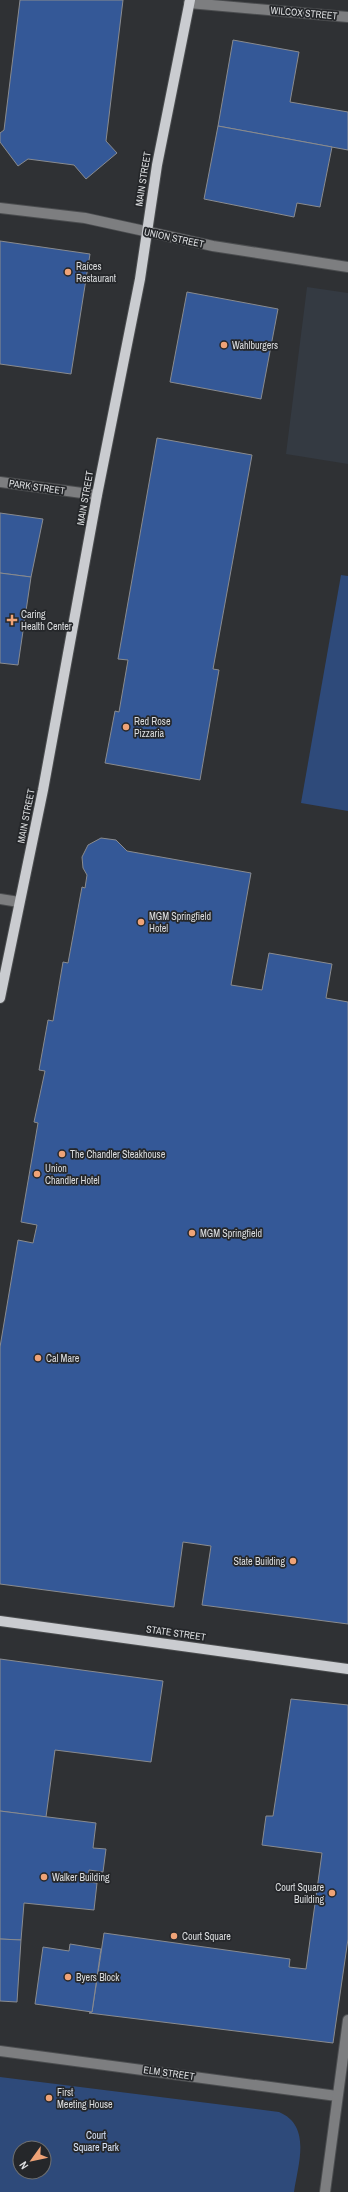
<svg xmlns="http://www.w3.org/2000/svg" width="348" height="2192" font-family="'Archivo Narrow',sans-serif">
	<rect width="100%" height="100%" fill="#2f3134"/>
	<polygon fill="#343a42" points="307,287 348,293 348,464 286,454"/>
	<g fill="#2e4a7a" fill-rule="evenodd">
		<polygon points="341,575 348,576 348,811 301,803"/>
		<path d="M0 2077 279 2112C312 2126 298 2164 294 2192H0ZM20 2148H44V2172H20Z"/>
	</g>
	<g fill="#345897" stroke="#898b8f">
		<polygon points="20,0 123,0 106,141 117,153 86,179 74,165 28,159 18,166 0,142 0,133 4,130"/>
		<polygon points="233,40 299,52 290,102 348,112 348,150 218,126"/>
		<polygon points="218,126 332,147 320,207 297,203 294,217 204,199"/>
		<polygon points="0,241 90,254 71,374 0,364"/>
		<polygon points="187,292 278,309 261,399 170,382"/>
		<polygon points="157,438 252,455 213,669 219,670 200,780 105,763 115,711 119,712 128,660 118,659"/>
		<polygon points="0,513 43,519 31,577 0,573"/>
		<polygon points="0,573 31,577 18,665 0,663"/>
		<polygon points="101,838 116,840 127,851 251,873 231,985 262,990 269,953 332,964 326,998 348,1002 348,1624 202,1605 211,1546 183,1542 174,1607 0,1584 0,1347 18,1240 33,1243 37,1225 21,1222 38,1123 34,1122 45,1071 39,1070 48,1020 53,1021 63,962 68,963 82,887 85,888 87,875 83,868 82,857 88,845"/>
		<polygon points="0,1659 163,1681 151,1762 55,1750 46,1817 0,1811"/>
		<polygon points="291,1699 348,1705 348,1939 333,2043 89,2013 92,2012 104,1933 290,1959 289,1967 306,1969 322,1853 262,1845 266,1816 273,1816"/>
		<polygon points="0,1811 96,1823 93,1848 106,1849 103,1872 89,1870 88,1882 97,1883 94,1910 24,1903 21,1940 0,1939"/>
		<polygon points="0,1939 21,1940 17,2002 0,2001"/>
		<polygon points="70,1944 101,1949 92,2012 35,2004 43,1947 69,1951"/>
	</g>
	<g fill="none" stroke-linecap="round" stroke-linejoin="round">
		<defs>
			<g id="minor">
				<polyline points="189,3 348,17"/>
				<polyline points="0,208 85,218 213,246 348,267"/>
				<polyline points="0,482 97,495"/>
				<polyline points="0,899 19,902"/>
				<polyline points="0,2051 337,2096"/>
				<polyline points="325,2192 348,2020"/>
			</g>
			<g id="major">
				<polyline points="0,998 43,790 97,495 140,279 157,165 190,0"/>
				<polyline points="0,1621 348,1669"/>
			</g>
		</defs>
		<use href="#minor" stroke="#4b4d4f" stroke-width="12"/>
		<use href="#major" stroke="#4b4d4f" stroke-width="12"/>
		<use href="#minor" stroke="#7d7e80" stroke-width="10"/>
		<use href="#major" stroke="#caccd0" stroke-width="10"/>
	</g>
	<g fill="#efa377" stroke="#25272a" stroke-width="1.5">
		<circle cx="68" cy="272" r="4"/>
		<circle cx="224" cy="345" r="4"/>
		<path d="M10 614h4v4h4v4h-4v4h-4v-4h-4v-4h4z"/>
		<circle cx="126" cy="727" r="4"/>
		<circle cx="141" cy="922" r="4"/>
		<circle cx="62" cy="1154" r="4"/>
		<circle cx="37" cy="1174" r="4"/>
		<circle cx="192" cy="1233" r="4"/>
		<circle cx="38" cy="1358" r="4"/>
		<circle cx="293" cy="1561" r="4"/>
		<circle cx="44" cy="1877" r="4"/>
		<circle cx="332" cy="1893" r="4"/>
		<circle cx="174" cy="1936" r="4"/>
		<circle cx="68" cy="1977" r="4"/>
		<circle cx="49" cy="2098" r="4"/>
	</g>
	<g text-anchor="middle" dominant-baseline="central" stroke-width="3.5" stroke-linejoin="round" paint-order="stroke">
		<g font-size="10" fill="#dbdddf" stroke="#25272a">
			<text transform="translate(304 13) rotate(5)">WILCOX STREET</text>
			<text transform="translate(143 179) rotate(-81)">MAIN STREET</text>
			<text transform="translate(174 238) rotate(12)">UNION STREET</text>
			<text transform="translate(37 487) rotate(8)">PARK STREET</text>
			<text transform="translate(85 498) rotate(-80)">MAIN STREET</text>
			<text transform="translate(26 816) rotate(-79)">MAIN STREET</text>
			<text transform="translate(176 1633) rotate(8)">STATE STREET</text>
			<text transform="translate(169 2073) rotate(8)">ELM STREET</text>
		</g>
		<g font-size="10" fill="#dbdddf" stroke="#25272a" text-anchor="start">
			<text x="76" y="266">Raíces<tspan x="76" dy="12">Restaurant</tspan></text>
			<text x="232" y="345">Wahlburgers</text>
			<text x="21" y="614">Caring<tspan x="21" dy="12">Health Center</tspan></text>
			<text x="134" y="721">Red Rose<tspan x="134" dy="12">Pizzaria</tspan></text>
			<text x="149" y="916">MGM Springfield<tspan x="149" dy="12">Hotel</tspan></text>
			<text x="70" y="1154">The Chandler Steakhouse</text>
			<text x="45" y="1168">Union<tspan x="45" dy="12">Chandler Hotel</tspan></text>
			<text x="200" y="1233">MGM Springfield</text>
			<text x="46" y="1358">Cal Mare</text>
			<text x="285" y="1561" text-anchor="end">State Building</text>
			<text x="52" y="1877">Walker Building</text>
			<text x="324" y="1887" text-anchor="end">Court Square<tspan x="324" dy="12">Building</tspan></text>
			<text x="182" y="1936">Court Square</text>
			<text x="76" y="1977">Byers Block</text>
			<text x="57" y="2092">First<tspan x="57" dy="12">Meeting House</tspan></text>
		</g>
		<g font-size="10" fill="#d8e3f6" stroke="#25272a">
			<text x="96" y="2135">Court<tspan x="96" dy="12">Square Park</tspan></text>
		</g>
	</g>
	<g transform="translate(32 2160) rotate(237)"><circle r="19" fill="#25272a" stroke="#6e7072"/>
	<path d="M0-3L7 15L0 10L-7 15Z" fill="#efa377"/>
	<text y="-6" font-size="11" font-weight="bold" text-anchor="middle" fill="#dbdddf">N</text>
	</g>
</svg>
